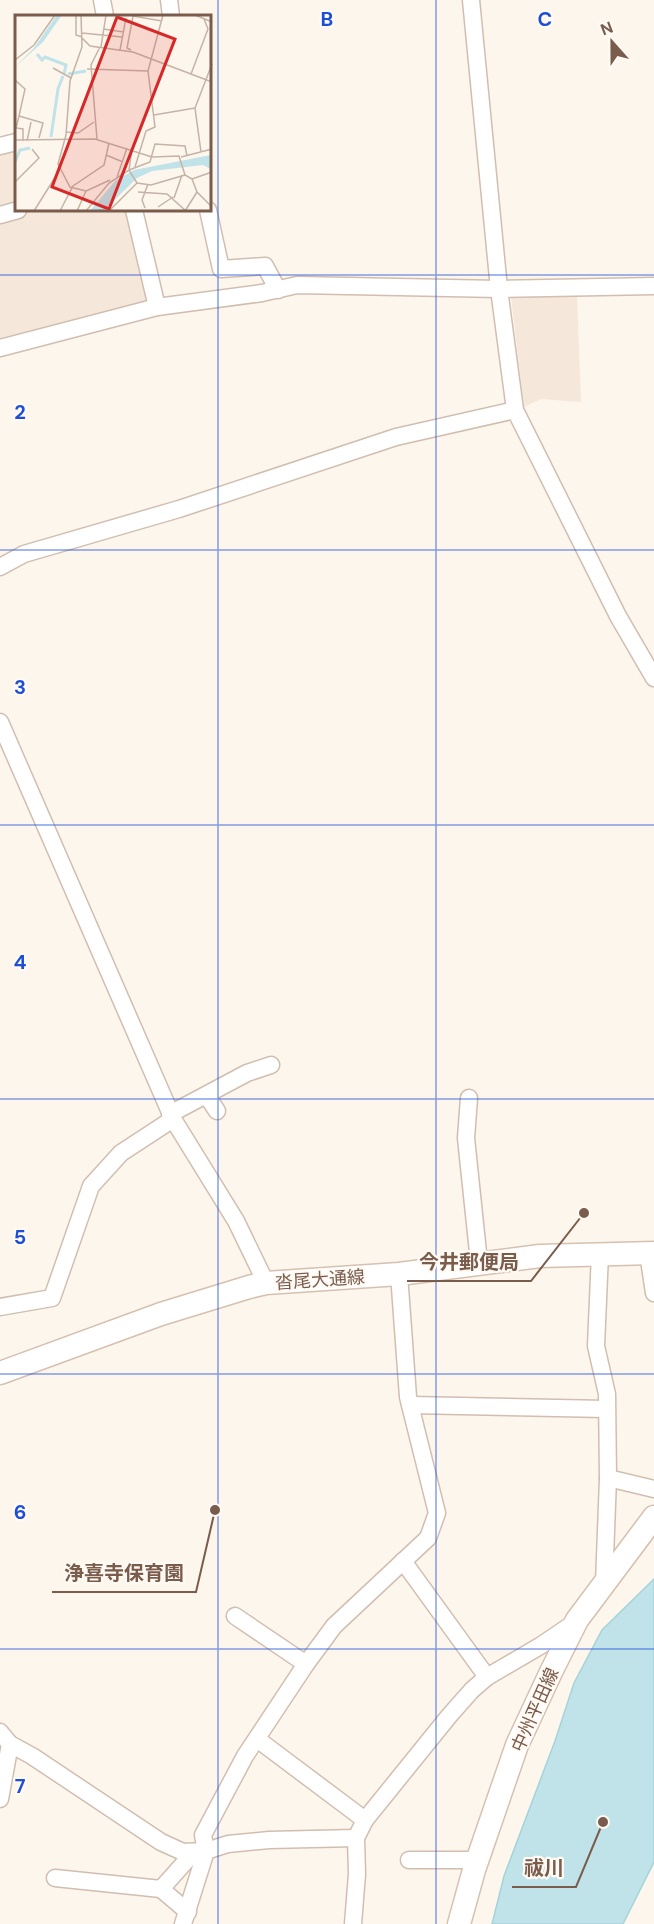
<svg xmlns="http://www.w3.org/2000/svg" width="654" height="1924" font-family="'DM Sans','Noto Sans JP',sans-serif">
	<rect width="100%" height="100%" fill="#fdf6ec"/>
	<g fill="#f5e8da">
		<polygon points="16,145 16,210 129,210 151,302 0,339 0,148"/>
		<polygon points="577,295 581,402 541,399 524,407 511,297"/>
	</g>
	<polygon fill="#bfe3e8" stroke="#a5d3da" stroke-width="1.5" points="654,1579 654,1862 623,1924 492,1924 504,1876 555,1741 574,1683 602,1630"/>
	<g fill="none" stroke-linecap="round" stroke-linejoin="round">
		<defs>
			<g id="minor">
				<polyline points="102,0 105,16"/>
				<polyline points="169,0 171,16"/>
				<polyline points="471,0 499,289 515,410 618,616 654,678"/>
				<polyline points="0,146 16,142"/>
				<polyline points="134,210 157,307"/>
				<polyline points="208,210 221,269 265,266 278,290"/>
				<polyline points="0,215 18,210"/>
				<polyline points="0,348 157,307 262,293 297,285 499,289 654,286"/>
				<polyline points="0,567 24,554 179,509 396,437 515,410"/>
				<polyline points="0,722 173,1119 236,1221 266,1283"/>
				<polyline points="207,1096 217,1111"/>
				<polyline points="469,1098 466,1138 479,1262"/>
				<polyline points="170,1114 247,1073 271,1065"/>
				<polyline points="648,1253 654,1293"/>
				<polyline points="600,1254 596,1346 607,1394 608,1478 604,1584"/>
				<polyline points="0,1307 52,1298 91,1186 121,1153 173,1119"/>
				<polyline points="410,1405 606,1409"/>
				<polyline points="608,1478 654,1489"/>
				<polyline points="403,1561 487,1677"/>
				<polyline points="235,1616 306,1664"/>
				<polyline points="0,1732 10,1744 32,1756 161,1842 183,1852 206,1851 228,1844 269,1840 356,1838"/>
				<polyline points="257,1739 365,1820"/>
				<polyline points="0,1799 10,1744"/>
				<polyline points="409,1860 478,1860"/>
				<polyline points="55,1878 161,1889 194,1852"/>
				<polyline points="161,1889 188,1912"/>
				<polyline points="183,1924 206,1851 203,1835 245,1756 306,1664 334,1626 428,1538 437,1513 408,1397 399,1274"/>
				<polyline points="353,1924 357,1874 356,1838 365,1820 449,1716 472,1690 487,1677 540,1646 577,1621"/>
			</g>
			<g id="secondary">
				<polyline points="0,1373 161,1314 249,1287 266,1283 399,1274 540,1256 654,1253"/>
				<polyline points="459,1924 474,1870 517,1745 551,1672 577,1620 654,1517"/>
			</g>
		</defs>
		<use href="#minor" stroke="#d1beb0" stroke-width="19"/>
		<use href="#secondary" stroke="#d6c0b0" stroke-width="25"/>
		<use href="#minor" stroke="#fff" stroke-width="16"/>
		<use href="#secondary" stroke="#fff" stroke-width="22"/>
	</g>
	<path fill="none" stroke="#1d4ed8" stroke-width="1.5" stroke-opacity="0.55" d="M218 0V1924M436 0V1924M0 275H654M0 550H654M0 825H654M0 1099H654M0 1374H654M0 1649H654"/>
	<g text-anchor="middle" dominant-baseline="central" stroke-width="4.5" stroke-linejoin="round" paint-order="stroke">
		<g font-size="18" fill="#7a5c4d" stroke="#fffaf3">
			<text transform="translate(320 1280) rotate(-4)">沓尾大通線</text>
			<text transform="translate(535 1710) rotate(-66)">中州平田線</text>
		</g>
	</g>
	<g transform="translate(15 15)">
		<rect width="196" height="196" fill="#fdf6ec"/>
		<path d="M42 0H47L28 27 0 52 19 33ZM196 140V154L188 150 137 156 122 163 88 196H75L100 166 119 155Z" fill="#bfe3e8"/>
		<path fill="none" stroke="#bfe3e8" stroke-width="3" d="M22 39 27 45 30 42 51 50 49 59M53 59 71 56M36 122 43 74 48 61M0 147 5 135 15 133"/>
		<path fill="none" stroke="#c5b3a7" stroke-width="1.5" d="M61 0V20L67 22M66 0 67 32 55 66 51 120 43 149 55 172 71 176M180 0 197 7M88 14 109 17M67 18 107 22M67 23 75 31 118 37 197 67M86 32 91 0M105 35 111 3M116 35 112 33 118 1 147 6M0 45 19 30 40 0M38 53 56 63M72 54 133 56M176 59 193 14 189 4M0 65 10 74 4 101M139 100 180 93M51 117 63 118 79 107M82 124 76 50 85 32M0 125 80 124 137 142 164 141 170 160 177 164M8 126V114L1 113 4 101 28 108 24 123M12 126 16 107M117 135 114 155 135 147 140 129 170 131 172 141M186 137 180 93 197 49M91 140 108 147M166 142 197 134M120 152 131 116 140 112 133 56 148 0M102 162 112 133M177 164 182 177 197 192M177 164 197 157M0 167 24 143 17 134M123 177 152 179 171 196M159 183 167 160M143 192 158 182M130 193 127 185 133 169M19 196 44 156M45 196 58 171 89 150 94 128M62 196 71 176 95 165M71 196 94 168 114 155 122 168 136 170 170 160M94 196 122 168M170 196 182 177"/>
		<path fill="#d62828" fill-opacity="0.15" stroke="#d62828" stroke-width="3" d="M102 2 160 24 94 194 37 172Z"/>
		<rect width="196" height="196" fill="none" stroke="#7a5c4d" stroke-width="3"/>
	</g>
	<g font-size="20" text-anchor="middle" font-weight="bold" fill="#1d4ed8" stroke="#fffaf3" stroke-width="4.5" stroke-linejoin="round" paint-order="stroke">
		<text x="327" y="26">B</text>
		<text x="545" y="26">C</text>
		<text x="20" y="419">2</text>
		<text x="20" y="694">3</text>
		<text x="20" y="969">4</text>
		<text x="20" y="1244">5</text>
		<text x="20" y="1519">6</text>
		<text x="20" y="1793">7</text>
	</g>
	<path fill="none" stroke="#7a5c4d" stroke-width="2" d="M584 1213L531 1281H407M215 1510L196 1592H52M603 1822L576 1887H512"/>
	<g fill="#7a5c4d" stroke="#fffaf3" stroke-width="2">
		<circle cx="584" cy="1213" r="6"/>
		<circle cx="215" cy="1510" r="6"/>
		<circle cx="603" cy="1822" r="6"/>
	</g>
	<g font-size="20" text-anchor="middle" font-weight="bold" fill="#7a5c4d" stroke="#fffaf3" stroke-width="4.5" stroke-linejoin="round" paint-order="stroke">
		<text x="469" y="1269">今井郵便局</text>
		<text x="124" y="1580">浄喜寺保育園</text>
		<text x="544" y="1875">祓川</text>
	</g>
	<g transform="translate(612 42) rotate(339)" stroke="#fffaf3" stroke-width="4.5" paint-order="stroke">
	<path d="M0-4.5L10 22L0 15L-10 22Z" fill="#7a5c4d"/>
	<text y="-9" font-size="16" font-weight="bold" text-anchor="middle" fill="#7a5c4d">N</text>
	</g>
</svg>
